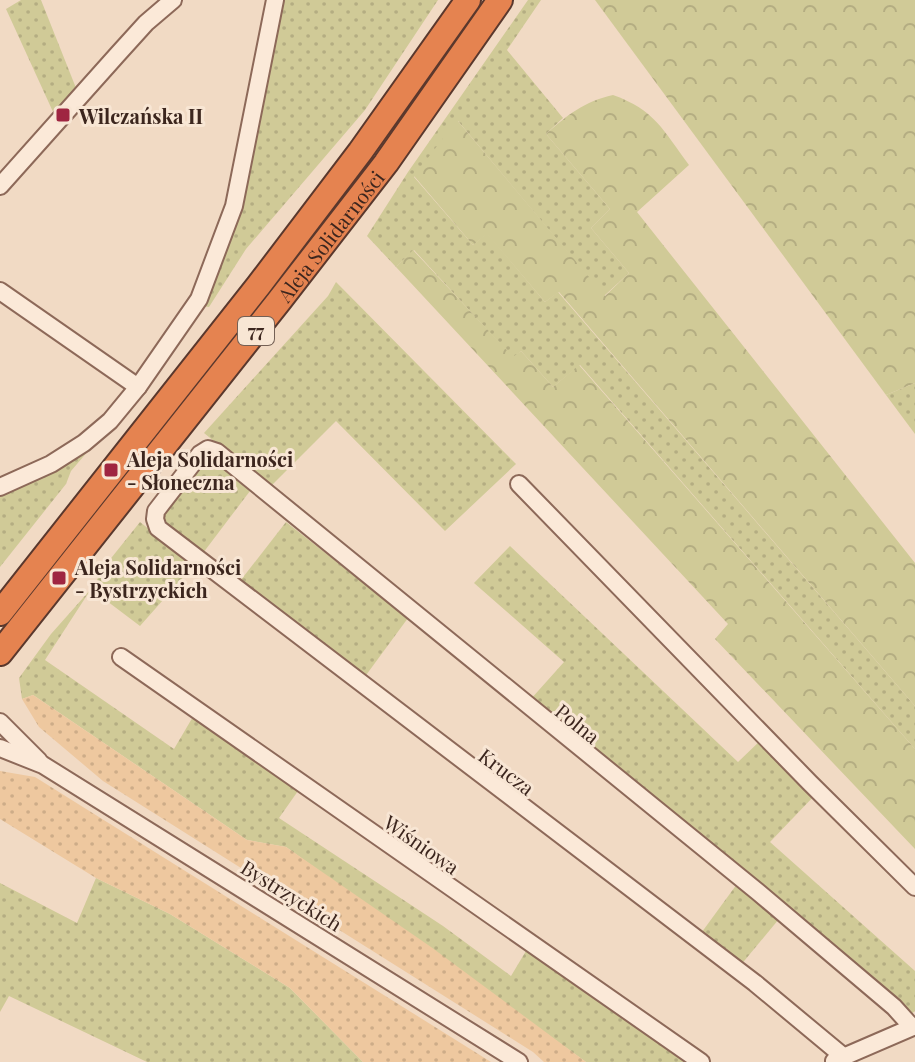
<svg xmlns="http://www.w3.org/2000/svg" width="915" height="1062" font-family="'Playfair Display',serif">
	<defs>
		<pattern id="grass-dots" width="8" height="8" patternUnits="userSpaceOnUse" patternTransform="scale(2)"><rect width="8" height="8" fill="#d0ca97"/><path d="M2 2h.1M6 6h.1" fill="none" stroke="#b4ad82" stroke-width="1.8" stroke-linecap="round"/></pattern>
		<pattern id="forest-crowns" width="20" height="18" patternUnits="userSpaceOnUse" patternTransform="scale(2)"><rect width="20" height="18" fill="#d0ca97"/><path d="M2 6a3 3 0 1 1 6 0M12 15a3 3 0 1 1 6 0" fill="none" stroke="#b4ad82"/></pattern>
		<pattern id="sand-dots" width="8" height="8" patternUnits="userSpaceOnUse" patternTransform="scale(2)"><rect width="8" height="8" fill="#eec89f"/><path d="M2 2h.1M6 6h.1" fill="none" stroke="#cdac88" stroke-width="1.8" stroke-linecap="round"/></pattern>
	</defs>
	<rect width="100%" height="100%" fill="#f1dac4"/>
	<g fill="url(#grass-dots)">
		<polygon points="21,0 41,0 76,88 54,114 6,9"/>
		<polygon points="282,0 438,0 365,110 246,249 209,307 201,306"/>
		<polygon points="528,0 541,0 507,50 563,118 546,134 610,209 591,228 629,273 604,296 458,121 414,177 473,245 487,233 545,302 558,292 915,706 915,749 580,365 553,387 521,351 513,358 414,250 396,267 367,236 408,172"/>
		<polygon points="336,282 516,464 445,531 336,421 270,487 204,433 328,296"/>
		<polygon points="915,383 915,434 886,395"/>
		<polygon points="89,450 71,471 66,484 0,567 0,495 51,472"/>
		<polygon points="207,458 211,458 250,491 200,557 165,526 161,513"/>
		<polygon points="140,522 194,565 140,626 91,589 45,660 174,749 194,715 298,791 279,818 443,926 511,976 529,946 692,1062 586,1062 286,847 247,840 33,695 22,699 19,678 51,634 91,589 108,562"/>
		<polygon points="286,522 408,618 361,682 237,585"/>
		<polygon points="510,546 738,762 763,738 816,794 770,842 915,971 915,1011 911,1014 530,700 564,662 474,583"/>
		<polygon points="96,878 170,914 290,988 363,1062 147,1062 9,996 0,1012 0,883 77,923"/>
		<polygon points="737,884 779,919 740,966 699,936"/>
	</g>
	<g fill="url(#forest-crowns)">
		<polygon points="595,0 915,0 915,383 886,395"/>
		<path d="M613 95C655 110 663 130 689 165L637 212 915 563V706L559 292 545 302 487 234 473 245 414 176 457 120 605 296 629 273 591 228 610 209 546 134C566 116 585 101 613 95Z"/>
		<polygon points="413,250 513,357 521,351 553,387 579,365 915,749 915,849 715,639 728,624 396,267"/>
	</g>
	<g fill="url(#sand-dots)">
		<polygon points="33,695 247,840 286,847 431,947 586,1062 544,1062 533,1052 103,781 39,727 22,699"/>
		<polygon points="0,771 35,777 491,1062 363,1062 290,988 170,914 96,878 0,819"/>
	</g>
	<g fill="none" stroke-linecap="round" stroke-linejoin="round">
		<defs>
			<g id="minor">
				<polyline points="0,186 117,55 146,23 173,0"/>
				<polyline points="0,291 138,387"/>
				<polyline points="519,484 810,783 915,887"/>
				<polyline points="0,487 51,464 84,443 110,421 138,387 199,299 234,206 275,0"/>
				<polyline points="121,657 701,1062"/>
				<polyline points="0,722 39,761"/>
				<polyline points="0,748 43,765 519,1062"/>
				<polyline points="844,1057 755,983 158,528 155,519 156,511 200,454 208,449 217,452 758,892 894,1007 912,1027"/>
				<polyline points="834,1061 915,1026"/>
			</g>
			<g id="highway">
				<polyline points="0,613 259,285 360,152 468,0"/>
				<path id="s1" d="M0 653 279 301 386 163 500 0"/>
			</g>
		</defs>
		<use href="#minor" stroke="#8d6959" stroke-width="20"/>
		<use href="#highway" stroke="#5a382d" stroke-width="28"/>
		<use href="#minor" stroke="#fbe9d8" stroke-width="16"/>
		<use href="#highway" stroke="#e58350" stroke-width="24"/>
	</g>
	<g fill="#9f2541" stroke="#f8e6d4" stroke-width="3">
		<rect x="55" y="107" width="16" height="16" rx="4"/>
		<rect x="103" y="462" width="16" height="16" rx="4"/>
		<rect x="51" y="570" width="16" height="16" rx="4"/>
	</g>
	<g text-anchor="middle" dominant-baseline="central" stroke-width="6" stroke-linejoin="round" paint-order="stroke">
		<rect fill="#f8e6d4" stroke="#746055" stroke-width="2" x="238" y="317" width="36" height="28" rx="6"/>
		<g font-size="18" font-weight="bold" fill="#3c261e">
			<text x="256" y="331">77</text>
		</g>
		<g font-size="20" font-weight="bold" fill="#3c261e" stroke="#f8e6d4" text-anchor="start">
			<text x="79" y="115">Wilczańska II</text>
			<text x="127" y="458">Aleja Solidarności<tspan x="127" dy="23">- Słoneczna</tspan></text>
			<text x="75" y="566">Aleja Solidarności<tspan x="75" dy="23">- Bystrzyckich</tspan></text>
		</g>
		<g font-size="20" fill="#3c261e" stroke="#f8e6d4">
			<text stroke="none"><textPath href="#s1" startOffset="532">Aleja Solidarności</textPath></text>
			<text transform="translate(578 723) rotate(39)">Polna</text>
			<text transform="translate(507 771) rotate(37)">Krucza</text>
			<text transform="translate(422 844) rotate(35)">Wiśniowa</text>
			<text transform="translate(292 895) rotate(32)">Bystrzyckich</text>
		</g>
	</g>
</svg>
